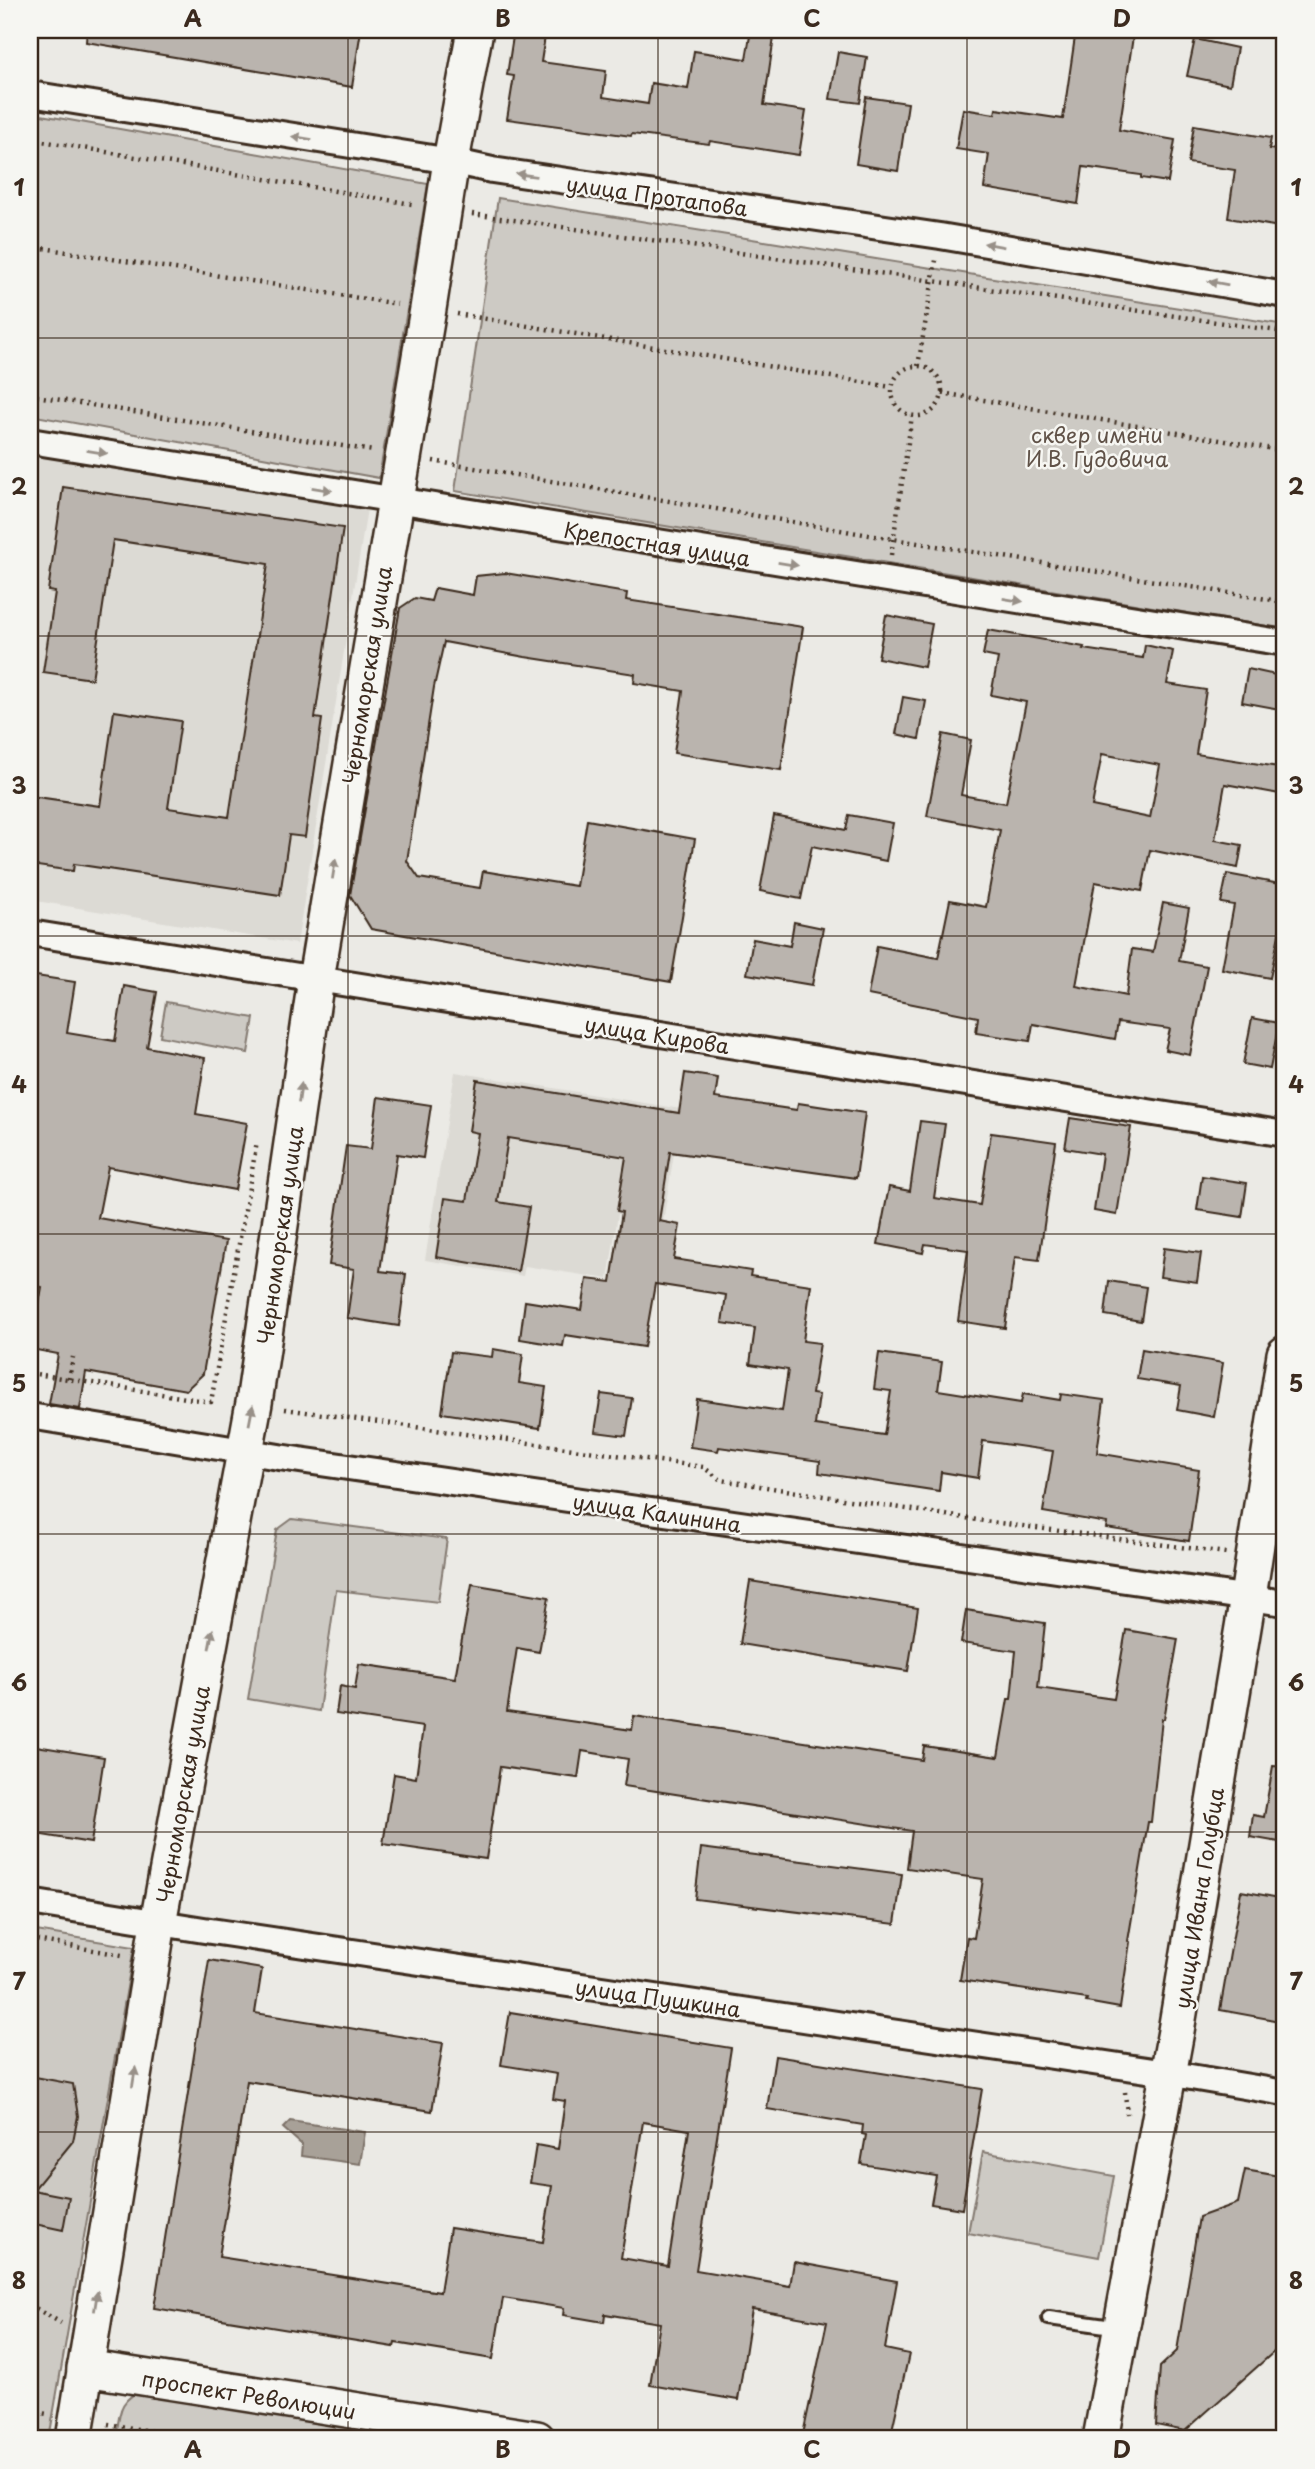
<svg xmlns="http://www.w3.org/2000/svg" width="1315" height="2469" font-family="'Playpen Sans',sans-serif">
	<rect width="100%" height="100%" fill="#ebeae5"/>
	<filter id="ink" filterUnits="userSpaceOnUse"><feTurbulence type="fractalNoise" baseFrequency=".0143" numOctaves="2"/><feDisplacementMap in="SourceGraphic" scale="14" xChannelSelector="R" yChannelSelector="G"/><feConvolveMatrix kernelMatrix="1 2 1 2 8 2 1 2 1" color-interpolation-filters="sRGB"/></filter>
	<g filter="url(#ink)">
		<g fill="#dcdad4">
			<polygon points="30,454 367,509 297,944 30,900"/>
			<polygon points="455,1072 681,1109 663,1222 618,1214 608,1279 525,1266 523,1276 425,1260"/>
		</g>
		<g fill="#cdcac4" stroke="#847a71" stroke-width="2">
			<polygon points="30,113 428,184 379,478 30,415"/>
			<polygon points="498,198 1285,325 1285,629 455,491"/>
			<polygon points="166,1002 254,1018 248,1053 160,1036"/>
			<polygon points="292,1519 447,1539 438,1602 336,1590 319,1711 248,1699 277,1530"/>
			<polygon points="30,1930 134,1947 49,2439 30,2439"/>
			<polygon points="983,2152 1114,2176 1099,2257 968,2233"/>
			<path d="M147 2387 452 2439H116C120 2410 118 2400 147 2387Z"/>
		</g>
		<polygon fill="#a8a198" stroke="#7c7167" stroke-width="2" points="290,2121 365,2132 360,2164 301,2156 302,2145 283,2128"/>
		<g fill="#bab4ae" stroke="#3b2a1e" stroke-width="2" fill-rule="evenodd">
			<polygon points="87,30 361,30 352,87 86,42"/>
			<polygon points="514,30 546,30 541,62 606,71 603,97 648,104 651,83 688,89 694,51 746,59 751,30 775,30 764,105 806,111 799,155 710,141 709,144 632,134 631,136 507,119 514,76 507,75"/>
			<polygon points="1076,30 1134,30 1119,130 1175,140 1168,182 1141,178 1141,175 1083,167 1078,204 984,188 989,154 956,149 963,109 995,114 996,109 1063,119"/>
			<polygon points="1195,39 1237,48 1230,85 1187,76"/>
			<polygon points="838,52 867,57 860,103 830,99"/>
			<polygon points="866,97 908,103 898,171 856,164"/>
			<polygon points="1194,125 1271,138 1269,149 1285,151 1285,228 1228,218 1235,170 1188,163"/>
			<polygon points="63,487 343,528 315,718 322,719 305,837 289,835 280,895 74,864 73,871 30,865 30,796 100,806 114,711 181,721 168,808 229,817 268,564 113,540 92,679 43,672 55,592 48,591"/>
			<polygon points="505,573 627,593 626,600 803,627 781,770 674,753 683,691 634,683 635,674 525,657 444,642 434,687 407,861 419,878 480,888 483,871 576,886 587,820 695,839 671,982 371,929 350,895 400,608 415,598 431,601 435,588 473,595 476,576"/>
			<polygon points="886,615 932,624 924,667 878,658"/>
			<path d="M988 630 1084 647 1083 649 1143 658 1145 645 1173 651 1167 684 1206 690 1196 754 1285 768V795L1225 784 1215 840 1242 845 1238 868 1150 850 1142 891 1095 882 1076 986 1126 996 1132 949 1153 952 1163 903 1189 908 1179 961 1207 966 1190 1055 1165 1050 1170 1029 1118 1022 1115 1039 1033 1024 1030 1041 976 1033 978 1017 868 995 877 946 938 958 950 900 986 907 1000 830 927 816 943 734 971 740 961 795 1006 803 1026 702 991 695 998 658 983 655ZM1102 754 1160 765 1150 818 1092 806Z"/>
			<polygon points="1248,669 1285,677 1285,710 1242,702"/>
			<polygon points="903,697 926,701 919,739 896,734"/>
			<polygon points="849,815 893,823 886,861 812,846 801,899 760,891 774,816 846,830"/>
			<polygon points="1227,874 1285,885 1285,915 1283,915 1270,978 1222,969 1234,905 1221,903"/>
			<polygon points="794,922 823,928 812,985 747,974 753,939 790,946"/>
			<polygon points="30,975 75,982 67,1033 115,1041 124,986 157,992 147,1047 205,1058 196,1114 247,1123 235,1190 108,1167 98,1218 226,1241 203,1374 186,1390 86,1372 80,1409 49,1404 58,1354 31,1349 42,1287 30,1285"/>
			<polygon points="1252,1018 1279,1023 1270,1069 1243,1064"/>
			<polygon points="685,1073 718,1078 715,1098 797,1110 798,1103 865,1113 856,1178 670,1152 659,1221 680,1225 674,1259 751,1271 750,1276 811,1285 803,1341 820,1343 812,1394 819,1395 815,1425 884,1435 891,1391 874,1389 879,1353 942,1362 938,1390 1021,1403 1023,1394 1060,1400 1061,1394 1104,1400 1097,1453 1199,1470 1189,1541 1106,1528 1107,1523 1043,1512 1053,1451 983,1441 978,1478 941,1472 939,1491 819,1473 820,1461 719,1447 718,1451 690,1447 697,1399 782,1411 788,1370 750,1364 755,1328 722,1323 726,1295 655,1284 644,1347 565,1335 563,1346 520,1339 525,1301 582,1310 587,1279 611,1282 622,1212 617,1211 626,1157 508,1138 498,1202 529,1207 518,1271 436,1257 445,1198 467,1201 478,1133 469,1131 477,1080 679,1113"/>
			<polygon points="378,1097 431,1105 423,1158 397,1154 380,1271 406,1274 399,1326 347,1318 354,1269 329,1265 346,1146 371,1149"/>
			<polygon points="1070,1118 1131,1127 1117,1215 1094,1211 1102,1154 1065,1148"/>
			<polygon points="920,1121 945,1124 934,1198 980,1205 991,1133 1056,1142 1039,1260 1015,1257 1005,1328 958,1321 968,1250 925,1244 923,1253 878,1244 889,1187 910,1191"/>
			<polygon points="1202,1176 1247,1183 1242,1217 1197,1210"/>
			<polygon points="1164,1248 1201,1253 1197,1282 1160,1277"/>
			<polygon points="1109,1281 1146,1287 1141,1321 1105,1315"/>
			<polygon points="493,1349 523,1354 519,1383 546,1387 540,1428 442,1413 451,1352 492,1357"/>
			<polygon points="1142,1349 1223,1363 1214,1417 1177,1410 1181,1386 1137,1379"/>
			<polygon points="601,1394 632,1398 626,1436 595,1432"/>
			<polygon points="750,1581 918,1608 908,1671 740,1644"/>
			<polygon points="472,1584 549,1597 539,1652 517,1648 507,1712 632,1730 634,1716 922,1760 924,1746 998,1757 1008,1699 1011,1699 1016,1651 961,1643 966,1610 1045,1623 1038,1688 1114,1699 1126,1630 1178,1639 1164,1719 1162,1719 1151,1822 1148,1822 1128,1941 1130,1942 1120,2008 1086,2002 1087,1999 960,1980 967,1937 974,1938 983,1879 907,1868 912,1831 624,1786 628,1759 582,1751 578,1778 500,1767 486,1859 383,1844 394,1774 416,1778 423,1727 336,1714 340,1686 355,1689 359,1664 455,1678"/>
			<polygon points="30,1745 104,1757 91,1843 30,1833"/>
			<polygon points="1273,1766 1285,1767 1285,1843 1250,1837 1253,1815 1264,1817"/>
			<polygon points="701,1848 902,1874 895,1924 695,1899"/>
			<polygon points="1241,1891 1285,1899 1285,2022 1220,2010"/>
			<path d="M209 1960 262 1969 255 2013 443 2043 432 2111 247 2081 219 2257 440 2292 450 2228 543 2242 552 2186 530 2183 536 2145 558 2149 565 2101 553 2099 557 2074 501 2065 510 2012 731 2048 696 2270 790 2286 794 2262 897 2281 885 2349 909 2354 890 2439H802L827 2322 752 2309 738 2400 650 2385 660 2323 605 2314 604 2322 563 2315 564 2308 503 2298 493 2359 395 2343 394 2347 154 2308ZM643 2122 689 2130 668 2266 621 2258Z"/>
			<polygon points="775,2056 982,2089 962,2209 931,2204 936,2176 861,2164 866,2135 862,2134 863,2125 767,2109"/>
			<polygon points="30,2076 73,2084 78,2116 73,2141 33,2190 69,2197 63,2230 30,2223"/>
			<polygon points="1245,2170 1285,2177 1285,2286 1282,2286 1276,2350 1185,2431 1156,2425 1160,2367 1177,2351 1199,2217 1238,2203"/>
		</g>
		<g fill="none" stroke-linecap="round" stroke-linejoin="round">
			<defs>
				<polyline id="lane" points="1049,2318 1120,2328"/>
				<g id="street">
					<polyline points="30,94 451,161 492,170 940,236 1285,295"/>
					<polyline points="30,441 1285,643"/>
					<polyline points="30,933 1285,1134"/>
					<polyline points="30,1416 279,1457 1285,1603"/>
					<polyline points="30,1902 204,1930 1167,2073 1285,2093"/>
				</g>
				<g id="secondary">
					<polyline points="85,2368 537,2439"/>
					<polyline points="74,2439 158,1923 254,1403 316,979 428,309 451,161 475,30"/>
					<polyline points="1101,2439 1176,2031 1248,1597 1285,1354"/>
				</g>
			</defs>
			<use href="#lane" stroke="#3b2a1e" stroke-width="18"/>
			<use href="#street" stroke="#3b2a1e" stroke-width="30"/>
			<use href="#secondary" stroke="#3b2a1e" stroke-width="40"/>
			<g stroke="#3b2a1e" stroke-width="4.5" stroke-dasharray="2 5" stroke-linecap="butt">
				<polyline points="30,139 412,204"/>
				<polyline points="472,214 1285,332"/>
				<polyline points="30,246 397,304"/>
				<polyline points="457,314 891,387"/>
				<circle cx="917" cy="391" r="25"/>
				<polyline points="918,366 936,260"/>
				<polyline points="942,393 1285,451"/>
				<polyline points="30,395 373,451"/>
				<polyline points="433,461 893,539 1285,602"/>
				<polyline points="891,555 912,416"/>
				<polyline points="30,1373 211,1402 257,1142"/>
				<polyline points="69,1379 73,1357"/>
				<polyline points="285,1409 703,1467 721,1480 984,1521 1226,1553"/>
				<polyline points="30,1939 122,1955"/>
				<polyline points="1125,2092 1127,2114"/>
				<polyline points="30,2305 61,2323"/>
				<polyline points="30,2411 47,2414"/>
				<polyline points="108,2424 197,2439"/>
			</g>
			<use href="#lane" stroke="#f6f6f2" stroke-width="12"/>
			<use href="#street" stroke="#f6f6f2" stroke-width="24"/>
			<use href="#secondary" stroke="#f6f6f2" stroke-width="35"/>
		</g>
		<defs><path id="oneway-solid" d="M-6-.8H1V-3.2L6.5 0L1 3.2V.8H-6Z" transform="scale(1.75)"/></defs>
		<g fill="#989088">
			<use href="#oneway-solid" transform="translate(302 138) rotate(-171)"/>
			<use href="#oneway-solid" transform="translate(526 175) rotate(-172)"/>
			<use href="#oneway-solid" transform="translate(994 245) rotate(-170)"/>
			<use href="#oneway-solid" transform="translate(1218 283) rotate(-170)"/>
			<use href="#oneway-solid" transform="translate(97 452) rotate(9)"/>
			<use href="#oneway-solid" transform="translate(322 489) rotate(9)"/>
			<use href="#oneway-solid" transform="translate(788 564) rotate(9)"/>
			<use href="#oneway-solid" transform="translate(1013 600) rotate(9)"/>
			<use href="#oneway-solid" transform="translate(334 869) rotate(-81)"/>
			<use href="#oneway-solid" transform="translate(300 1093) rotate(-82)"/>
			<use href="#oneway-solid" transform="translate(251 1415) rotate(-79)"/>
			<use href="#oneway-solid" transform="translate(211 1639) rotate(-79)"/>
			<use href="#oneway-solid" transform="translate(134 2077) rotate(-81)"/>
			<use href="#oneway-solid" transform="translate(96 2301) rotate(-81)"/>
		</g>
	</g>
	<path fill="none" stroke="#3b2a1e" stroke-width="2" stroke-opacity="0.55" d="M348 30V2439M658 30V2439M967 30V2439M30 338H1285M30 636H1285M30 936H1285M30 1234H1285M30 1534H1285M30 1832H1285M30 2132H1285"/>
	<g text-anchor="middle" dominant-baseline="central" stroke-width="5" stroke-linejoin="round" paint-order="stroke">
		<g font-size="21" fill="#3b2a1e" stroke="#f6f6f2">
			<text transform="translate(657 195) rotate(8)">улица Протапова</text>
			<text transform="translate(657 543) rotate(9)">Крепостная улица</text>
			<text transform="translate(366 675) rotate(-81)">Черноморская улица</text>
			<text transform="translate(657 1034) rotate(9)">улица Кирова</text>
			<text transform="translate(279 1235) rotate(-82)">Черноморская улица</text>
			<text transform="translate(657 1512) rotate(8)">улица Калинина</text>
			<text transform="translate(182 1794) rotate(-80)">Черноморская улица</text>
			<text transform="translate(1198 1898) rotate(-81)">улица Ивана Голубца</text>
			<text transform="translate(658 1997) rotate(8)">улица Пушкина</text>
			<text transform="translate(249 2394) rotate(9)">проспект Революции</text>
		</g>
		<g font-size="21" fill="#605248" stroke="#f6f6f2">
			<text x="1097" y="434">сквер имени<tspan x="1097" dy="24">И.В. Гудовича</tspan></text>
		</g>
	</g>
	<rect width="1315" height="2469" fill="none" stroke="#f6f6f2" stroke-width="77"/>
	<rect x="38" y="38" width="1238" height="2392" fill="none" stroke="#3b2a1e" stroke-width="2.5"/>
	<g font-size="23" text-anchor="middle" font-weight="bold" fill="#3b2a1e">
		<text x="193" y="27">A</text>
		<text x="503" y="27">B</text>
		<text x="812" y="27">C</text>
		<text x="1122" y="27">D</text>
		<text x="19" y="196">1</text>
		<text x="1296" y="196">1</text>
		<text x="19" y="495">2</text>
		<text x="1296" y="495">2</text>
		<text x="19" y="794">3</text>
		<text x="1296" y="794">3</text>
		<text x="19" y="1093">4</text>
		<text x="1296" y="1093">4</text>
		<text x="19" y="1392">5</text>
		<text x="1296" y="1392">5</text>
		<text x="19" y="1691">6</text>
		<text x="1296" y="1691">6</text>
		<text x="19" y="1990">7</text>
		<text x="1296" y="1990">7</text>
		<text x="19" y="2289">8</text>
		<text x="1296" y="2289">8</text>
		<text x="193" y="2458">A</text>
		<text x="503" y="2458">B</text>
		<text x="812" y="2458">C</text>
		<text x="1122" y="2458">D</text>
	</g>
</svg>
